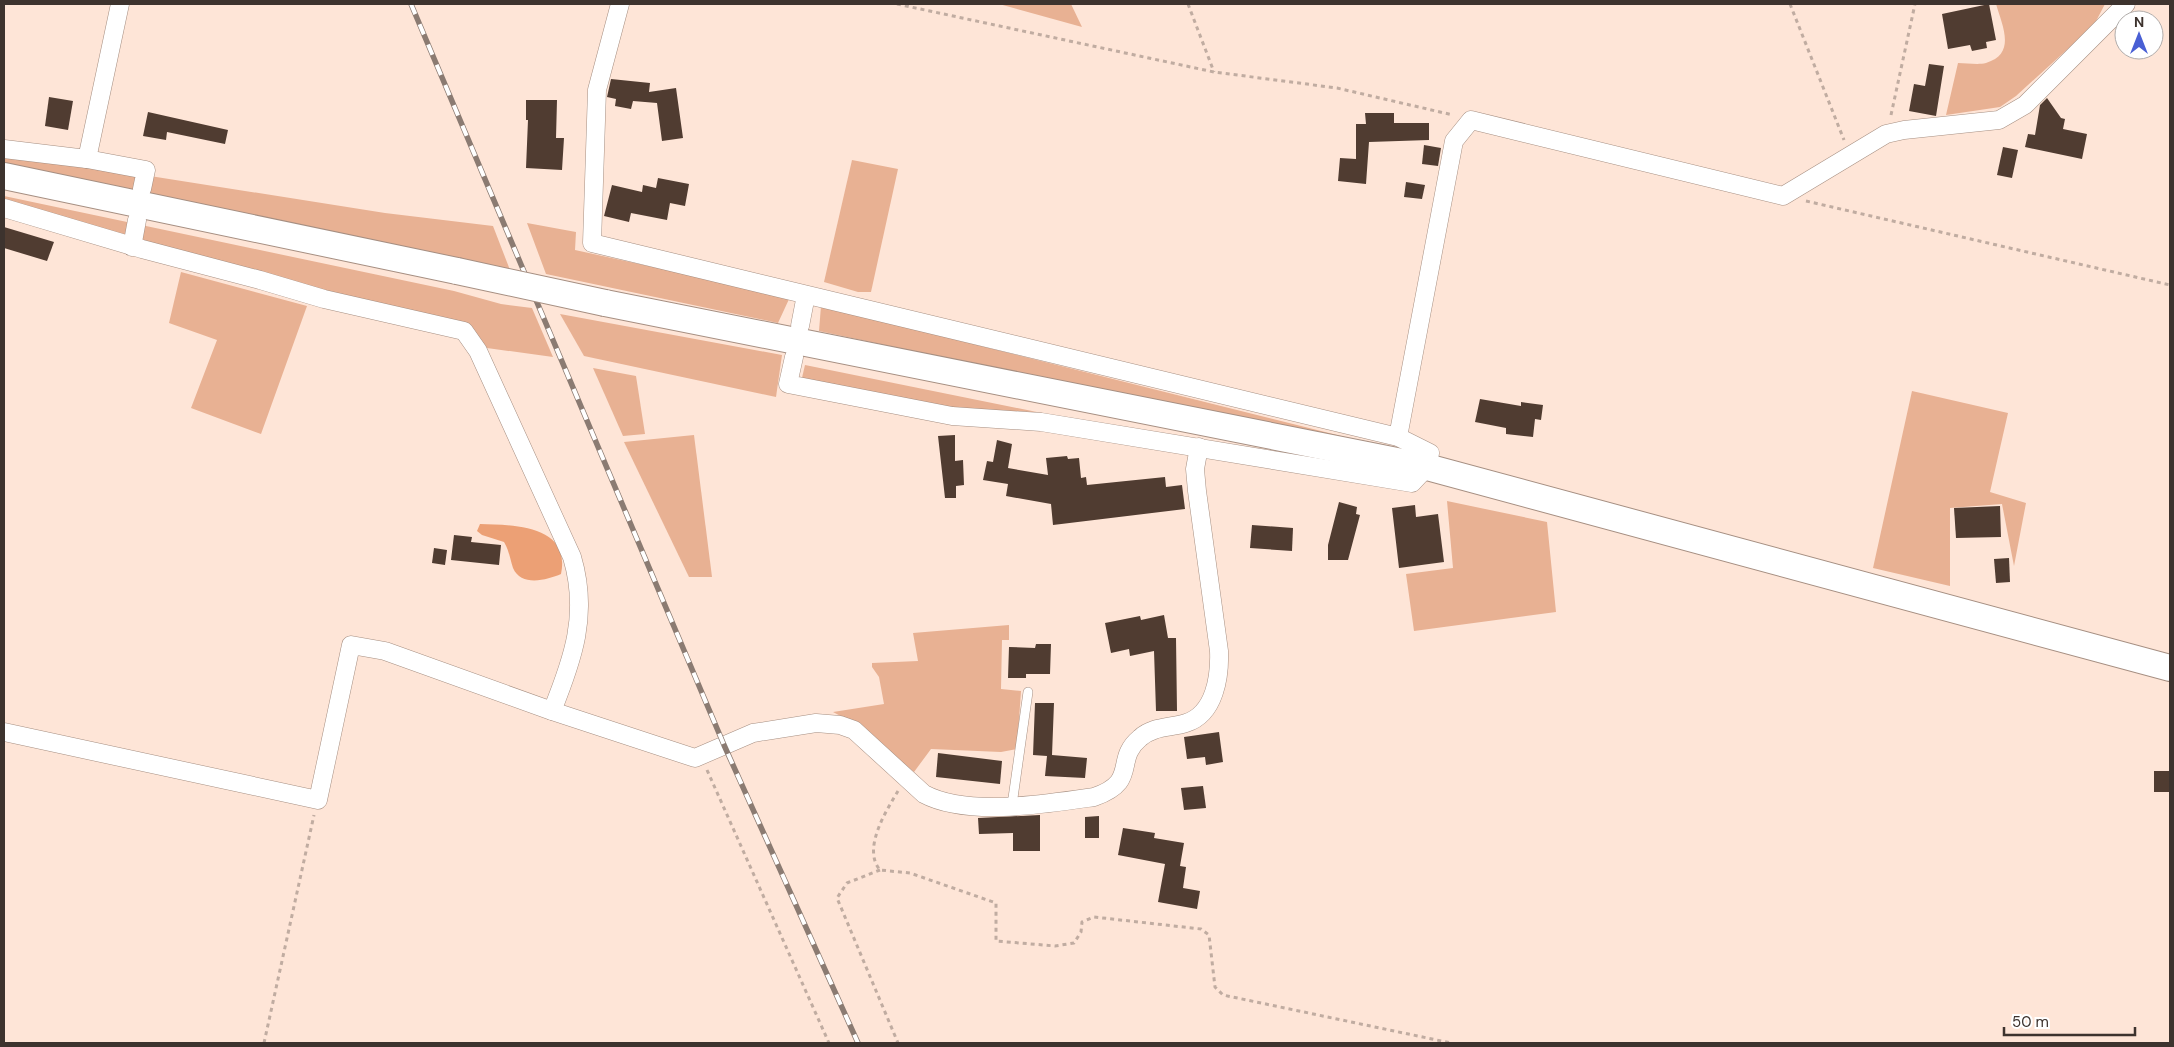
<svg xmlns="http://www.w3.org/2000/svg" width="2174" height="1047" font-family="'DM Sans',sans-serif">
	<rect width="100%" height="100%" fill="#fee5d7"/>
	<g fill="#e8b193">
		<polygon points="999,4 1071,4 1082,27"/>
		<path d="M1996 4H2105L2094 25 2016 96 2000 107 1946 115 1958 63C1967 63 1978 65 1986 63 2017 54 2002 25 1996 4Z"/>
		<polygon points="4,154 139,174 136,196 4,168"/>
		<polygon points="852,160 898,169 871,292 858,292 824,282"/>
		<polygon points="150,176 385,213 493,226 510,270 145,197"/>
		<polygon points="4,196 454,291 501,304 532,308 553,357 487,348 473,330 333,297 4,202"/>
		<polygon points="527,223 576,232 575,250 790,297 778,323 546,274"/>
		<polygon points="181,272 307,306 261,434 191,408 217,340 169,323"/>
		<polygon points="821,306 1349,438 1296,433 819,331"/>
		<polygon points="560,314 782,355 776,397 584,356"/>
		<polygon points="805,365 1037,412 947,409 801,382"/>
		<polygon points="593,368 636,376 645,434 623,436"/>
		<polygon points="1912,391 2008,413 1990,492 2026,503 2014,566 2002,504 1950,508 1950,586 1873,568"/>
		<polygon points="694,435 712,577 689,577 624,442"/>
		<polygon points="1447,501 1547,522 1556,612 1414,631 1406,574 1453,568"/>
		<polygon points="1009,625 1009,640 1002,640 1001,689 1021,691 1017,749 1001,752 931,749 914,772 854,723 833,712 884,704 879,677 872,667 872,663 918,661 913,633"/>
	</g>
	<path fill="#eca075" d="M480 524C514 525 571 525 561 574 547 580 521 587 513 568 510 559 509 550 504 542L482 535 477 531Z"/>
	<g fill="#503c31">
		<polygon points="1989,4 1996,40 1986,42 1987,48 1972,51 1970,45 1948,49 1942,14"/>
		<polygon points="1929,64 1944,66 1936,116 1909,111 1914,84 1925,86"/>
		<polygon points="611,79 650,83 649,92 676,88 683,138 662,141 657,103 633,101 631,109 615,106 616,99 607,97"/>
		<polygon points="49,97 73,101 68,130 45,126"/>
		<polygon points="2047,98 2061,118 2065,119 2063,129 2087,134 2082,159 2025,147 2028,134 2035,135 2040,105"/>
		<polygon points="526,100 557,100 556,138 564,138 562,170 526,168 528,120 526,120"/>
		<polygon points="148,112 228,130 225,144 167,132 166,140 143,136"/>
		<polygon points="1365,113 1394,113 1394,123 1429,123 1429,140 1369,142 1366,184 1338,181 1340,158 1356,159 1356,124 1366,124"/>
		<polygon points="1424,145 1441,148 1438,166 1422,164"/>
		<polygon points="2003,147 2018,150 2012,178 1997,175"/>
		<polygon points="658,178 689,184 685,206 670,203 667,220 631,213 629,222 604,216 612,185 642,192 643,185 656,188"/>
		<polygon points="1406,182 1425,185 1422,199 1404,197"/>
		<polygon points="4,227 54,242 47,261 4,248"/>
		<polygon points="1480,399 1521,406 1521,402 1543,405 1541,420 1535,419 1533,437 1506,434 1506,428 1475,422"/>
		<polygon points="955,435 955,461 963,460 964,485 956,486 956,498 945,498 938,436"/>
		<polygon points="997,440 1012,444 1008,468 1048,475 1046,458 1067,456 1068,459 1079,458 1081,478 1086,477 1087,485 1165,477 1166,487 1182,485 1185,509 1053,525 1051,504 1006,496 1008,484 983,480 987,461 993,462"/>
		<polygon points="1339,502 1357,507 1356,514 1360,515 1348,560 1328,560 1328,545"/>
		<polygon points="1415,505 1416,517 1438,514 1444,562 1399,568 1392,508"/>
		<polygon points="2000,506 2001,537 1956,538 1954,508"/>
		<polygon points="1252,525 1293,528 1292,551 1250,548"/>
		<polygon points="454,535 472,537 471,542 501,545 499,565 451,560"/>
		<polygon points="434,548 447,550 445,565 432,563"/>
		<polygon points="2009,558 2010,582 1996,583 1994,559"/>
		<polygon points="1164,615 1168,638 1176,638 1177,711 1156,711 1154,651 1130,656 1129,649 1111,653 1105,623 1140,616 1141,620"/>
		<polygon points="1036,644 1051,644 1050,674 1026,674 1026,678 1008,678 1009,647 1035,648"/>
		<polygon points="1035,703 1054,703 1052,755 1087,758 1085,778 1045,776 1047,756 1033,755"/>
		<polygon points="1219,732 1223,762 1206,765 1205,757 1187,759 1184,737"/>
		<polygon points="938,753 1002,761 1000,784 936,777"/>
		<rect x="2154" y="771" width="16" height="21"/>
		<polygon points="1203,786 1206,808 1184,810 1181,788"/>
		<polygon points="1040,815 1040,851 1013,851 1013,833 979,834 978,818"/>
		<polygon points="1099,816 1099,838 1085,838 1085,817"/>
		<polygon points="1123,828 1155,833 1154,838 1184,843 1180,866 1186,867 1183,888 1200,891 1197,909 1158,902 1165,864 1118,855"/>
	</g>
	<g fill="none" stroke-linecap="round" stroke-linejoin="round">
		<defs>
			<polyline id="lane" points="1012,805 1028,692"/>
			<g id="street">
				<polyline points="620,4 597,90 592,243 1398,437 1430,453 1427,467 1412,483 1041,422 952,416 788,384 794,357"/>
				<polyline points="4,149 87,159 146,170 142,189"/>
				<polyline points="87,159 120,4"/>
				<path d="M4 208 142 249 260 280 324 299 464 331 478 351 572 557C589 614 573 659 552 711"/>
				<polyline points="132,247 137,220"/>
				<polyline points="800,326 806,295"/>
				<polyline points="1398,437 1454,141 1471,120 1783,196 1886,134 1904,130 1999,120 2025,105 2126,4"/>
				<path d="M4 732 318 800 351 645 385 651 552 711 695 758 753 733 816 723 840 725 854 730 924 794C967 817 1046 804 1094 797 1140 781 1113 760 1140 738 1153 726 1171 728 1186 723 1215 714 1220 676 1219 651L1197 491 1195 469 1199 447"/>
			</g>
			<g id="secondary">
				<polyline points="4,176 457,271"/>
				<polyline points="605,303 1427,467 2170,668"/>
			</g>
		</defs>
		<use href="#lane" stroke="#a68f82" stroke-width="10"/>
		<use href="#street" stroke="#a68f82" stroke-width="19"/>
		<use href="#secondary" stroke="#a68f82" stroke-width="28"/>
		<g stroke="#c0aca1" stroke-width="3" stroke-dasharray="4 4" stroke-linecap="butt">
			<polyline points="897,4 1214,72 1337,88 1453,115"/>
			<polyline points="1188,4 1214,72"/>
			<polyline points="1790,4 1844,140"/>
			<polyline points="1891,115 1915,4"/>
			<polyline points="1806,201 2170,285"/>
			<polyline points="707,770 829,1043"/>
			<path d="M898 791C886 811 862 849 880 870L910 873 996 903V941L1055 946 1074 943 1081 932 1082 922 1094 917 1201 929 1209 935 1215 987 1223 995 1451 1043"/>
			<polyline points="880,870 847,883 837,898 898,1043"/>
			<polyline points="264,1043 314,815"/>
		</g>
		<use href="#lane" stroke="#fff" stroke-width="9"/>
		<use href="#street" stroke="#fff" stroke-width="18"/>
		<use href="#secondary" stroke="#fff" stroke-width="26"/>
		<defs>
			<polyline id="rail" points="411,4 724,745 858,1043"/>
		</defs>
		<use href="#rail" stroke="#8b7b72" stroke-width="5.5"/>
		<use href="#rail" stroke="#fff" stroke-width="4" stroke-dasharray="11" stroke-linecap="butt"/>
		<defs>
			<polyline id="secondary-bridge" points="457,271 605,303"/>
		</defs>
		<use href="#secondary-bridge" stroke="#a68f82" stroke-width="28" stroke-linecap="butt"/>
		<use href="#secondary-bridge" stroke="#fff" stroke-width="26"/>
	</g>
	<rect width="2174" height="1047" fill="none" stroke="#3d332e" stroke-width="10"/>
	<g transform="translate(2139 35)"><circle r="24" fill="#ffffff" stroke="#b1adab"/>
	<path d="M0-4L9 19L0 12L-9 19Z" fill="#495fd4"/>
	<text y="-8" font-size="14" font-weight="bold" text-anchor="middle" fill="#3d332e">N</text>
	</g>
	<path d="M2004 1027v8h131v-8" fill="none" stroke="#3d332e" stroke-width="2.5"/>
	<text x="2012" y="1027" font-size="15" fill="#3d332e" stroke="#ffffff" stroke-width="4" paint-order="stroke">50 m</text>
</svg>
